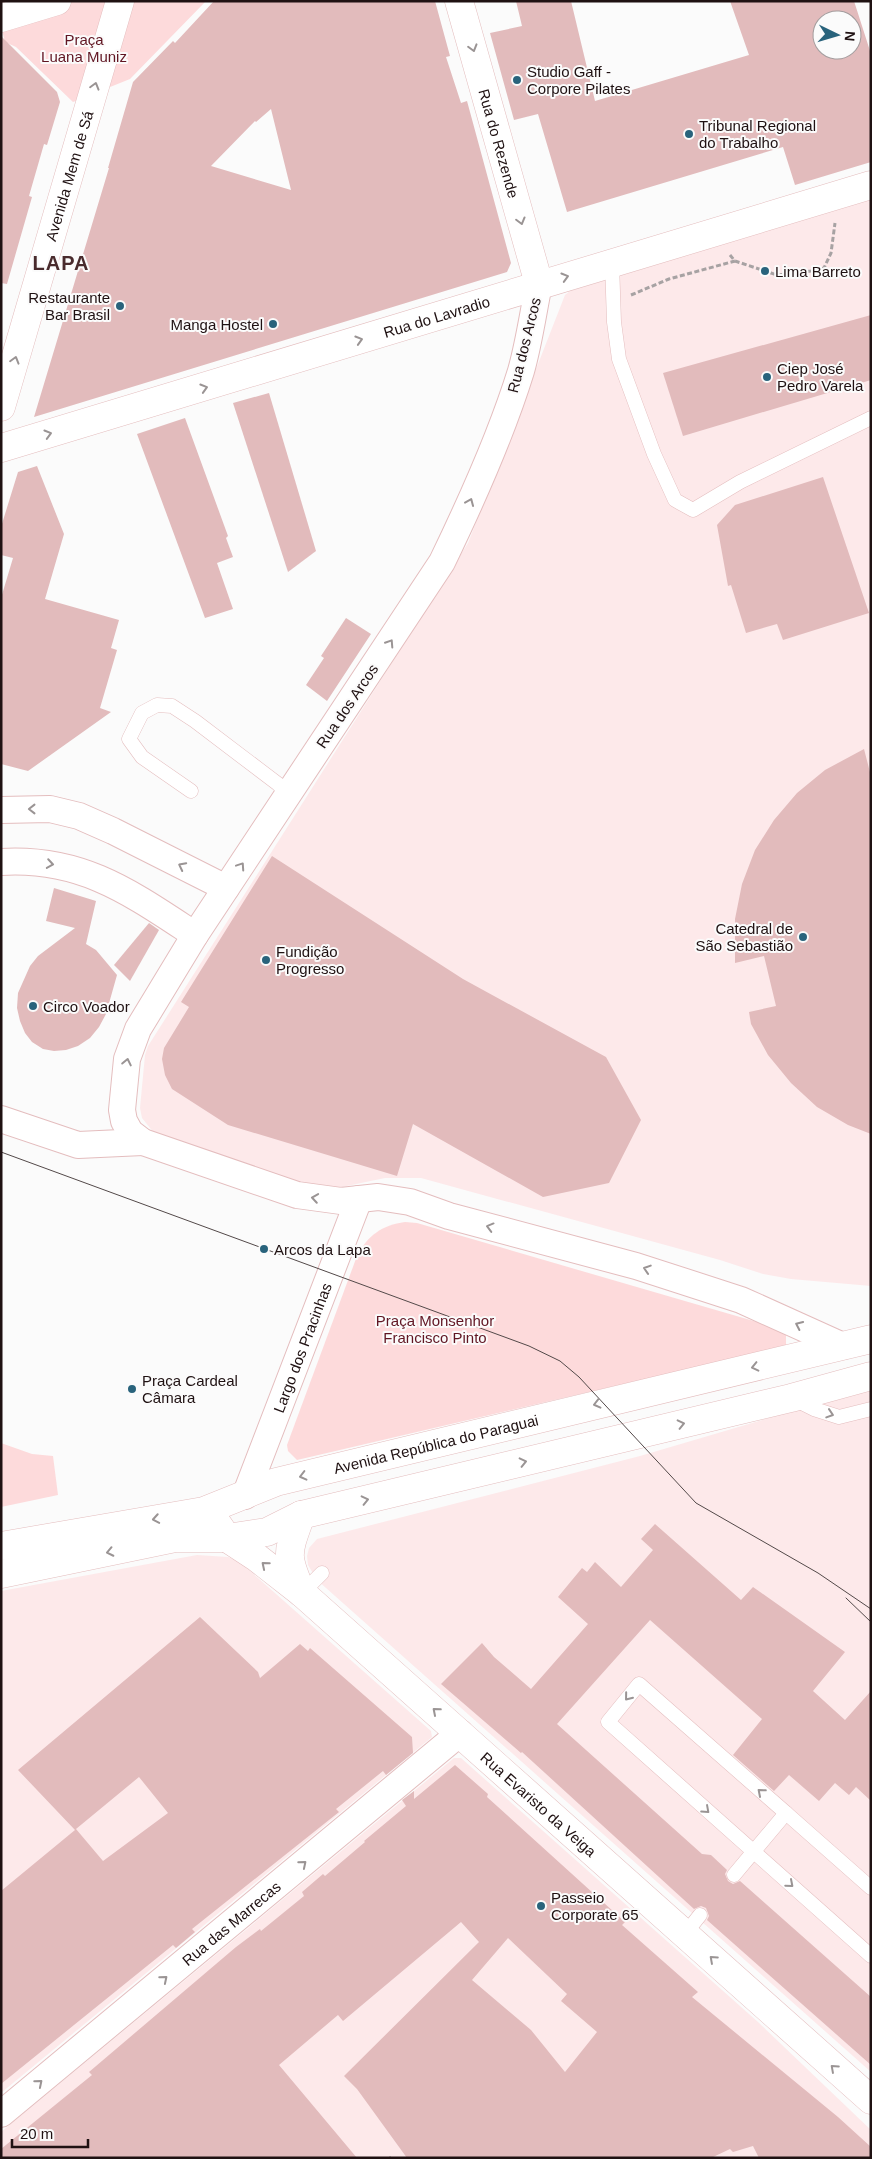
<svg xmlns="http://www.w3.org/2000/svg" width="872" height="2159" font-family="Arial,sans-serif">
	<rect width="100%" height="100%" fill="#fbfbfb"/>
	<g fill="#fde9ea">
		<polygon points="871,199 871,1286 791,1279 763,1274 720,1260 421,1178 385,1178 318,1192 154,1133 142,1118 140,1108 145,1055 148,1046 468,543 565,295 570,291"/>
		<polygon points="871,1388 871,2072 317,1580 308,1565 307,1556 309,1548 317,1539 640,1456"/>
		<polygon points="197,1555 228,1557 240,1562 431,1731 432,1737 1,2093 1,1591"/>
		<polygon points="454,1758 461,1758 758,2022 871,2130 871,2158 1,2158 1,2132"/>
	</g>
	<g fill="#fddadb">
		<polygon points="18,1 206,1 130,79 73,102 16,47 5,42 2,30"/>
		<path d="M405 1222 417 1223 781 1329 786 1335V1346L297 1460 288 1451 287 1445 357 1256C367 1236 382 1225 405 1222Z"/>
		<polygon points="1,1443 32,1454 53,1456 58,1495 1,1507"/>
	</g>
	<g fill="#e2bbbc" fill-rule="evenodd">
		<path d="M214 1H435L450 56 446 57 461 103 467 101 511 263 507 272 34 417 109 168H108L133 82 173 41 175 43ZM271 109 291 190 211 166 255 121 256 122Z"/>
		<path d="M516 1H571L595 101 749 55 730 1H854L871 54V162L795 185 783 147 567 212 538 114 514 120 490 33 522 26ZM822 20H852V50H822Z"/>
		<polygon points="1,36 57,92 60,102 47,145 44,144 29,196 32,197 7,284 1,283"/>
		<polygon points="871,315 871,380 683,436 663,373"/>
		<polygon points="269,393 316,551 288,572 233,403"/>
		<polygon points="185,418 228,536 226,538 233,557 217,563 233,609 205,618 137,434"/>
		<polygon points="37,466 64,534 45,599 119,620 111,648 117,650 100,708 111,712 28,771 1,764 1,598 13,558 1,555 1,527 18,472"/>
		<polygon points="823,477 869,613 783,640 777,624 746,633 731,585 728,586 717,525 735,505"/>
		<polygon points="346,618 371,634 327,701 306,685 324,658 321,656"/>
		<polygon points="864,749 871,776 871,1134 848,1125 817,1107 791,1083 768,1055 751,1024 749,1012 776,1006 764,956 735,963 735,919 742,884 755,850 774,820 797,793 825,770"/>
		<polygon points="272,856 463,979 606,1057 641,1120 609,1183 543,1197 413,1124 397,1176 228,1125 172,1089 165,1075 162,1059 164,1048 189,1007 181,1002"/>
		<polygon points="54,888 96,901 86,944 96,950 117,975 106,1014 99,1027 90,1038 78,1046 66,1050 54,1051 43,1049 32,1042 25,1033 20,1021 17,1008 18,993 30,966 38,956 75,928 46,921"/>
		<polygon points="149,923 159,930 130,981 114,965"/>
		<polygon points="655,1524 741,1600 753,1587 845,1652 813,1691 845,1720 871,1691 871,1801 856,1787 849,1795 835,1783 819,1801 789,1775 774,1791 733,1755 762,1719 650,1620 557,1724 702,1854 711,1855 727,1870 725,1874 728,1881 733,1884 740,1881 871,1997 871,2065 707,1920 709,1916 706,1908 701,1906 694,1909 522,1752 521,1753 441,1684 482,1643 494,1657 531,1689 588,1624 558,1597 582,1568 587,1572 595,1562 621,1587 653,1550 641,1539"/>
		<path d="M200 1617 258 1672 260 1678 300 1644 308 1651 310 1648 412 1737 413 1753 386 1775 383 1771 336 1809 339 1812 192 1929 195 1932 176 1948 173 1945 1 2084V1891L75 1830 18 1770ZM139 1777 168 1813 103 1861 76 1829Z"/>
		<path d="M455 1765 488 1794 487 1797 625 1922 622 1925 698 1992 692 1997 838 2117 871 2147V2158H759L753 2146 733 2152 730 2149 711 2158H407L357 2089 344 2076 479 1942 461 1922 343 2021 338 2015 279 2065 357 2158H1V2149L92 2075 89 2072 236 1947 260 1929 261 1931 304 1896 302 1892 323 1874 325 1876 365 1842 364 1841 406 1806 402 1800 414 1791V1799ZM508 1938 567 1994 561 2001 597 2032 565 2072 531 2030 472 1980Z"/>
	</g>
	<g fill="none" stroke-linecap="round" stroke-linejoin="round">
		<defs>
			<g id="lane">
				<polyline points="612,263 614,322 619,359 654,454 675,500 693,510 740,482 871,418"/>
				<polyline points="191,791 142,757 129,739 142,713 157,705 172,706 195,721 278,784 288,794"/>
				<polyline points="794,1399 814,1409 839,1417 871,1409"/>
				<polyline points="302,1593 322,1573"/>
				<polyline points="786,1813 871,1888"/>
				<polyline points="734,1875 786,1813 639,1684 608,1722 871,1956"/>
				<polyline points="685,1934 700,1915"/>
			</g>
			<g id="street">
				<path d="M539 284C533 313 529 343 521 371 501 436 472 500 442 562L195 935 138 1029 127 1059 122 1110 124 1121 130 1132 143 1142 297 1195 341 1201 378 1197 410 1202 449 1216 636 1266 741 1300 843 1346"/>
				<polyline points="1,810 50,809 79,816 113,831 226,888"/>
				<path d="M1 862C82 857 131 893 195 935"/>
				<polyline points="1,1119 78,1145 143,1142"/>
				<path id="s1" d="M245 1496 359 1199"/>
				<path id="s2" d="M1 2114 460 1733"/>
			</g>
			<g id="secondary">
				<path id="s3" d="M459 1 539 284"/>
				<polyline points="1,18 57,1"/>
				<path id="s4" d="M1 407 120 1"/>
				<path id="s5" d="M1 448 871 185"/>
				<path id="s6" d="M208 1510 227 1538 256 1557 302 1593 871 2100"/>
			</g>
			<g id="primary">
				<path d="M301 1515C287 1554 285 1555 302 1593"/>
				<path id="s7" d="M1 1546 204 1511 276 1482 871 1339"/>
				<polyline points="1,1574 175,1538 227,1538 267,1532 301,1515 791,1398 871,1376"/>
			</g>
		</defs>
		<use href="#lane" stroke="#e4bdbe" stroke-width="15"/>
		<use href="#street" stroke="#e4bdbe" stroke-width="28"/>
		<use href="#secondary" stroke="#e4bdbe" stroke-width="29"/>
		<use href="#primary" stroke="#e4bdbe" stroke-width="29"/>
		<g stroke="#a7a2a3" stroke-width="3" stroke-dasharray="5 2.5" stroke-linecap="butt">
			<polyline points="730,255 735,261 777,275 811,271 824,268 831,253 835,223"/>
			<polyline points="631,295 669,279 735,261"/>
			<polyline points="389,2157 390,2158"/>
		</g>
		<use href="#lane" stroke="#fff" stroke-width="14"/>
		<use href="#street" stroke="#fff" stroke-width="26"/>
		<use href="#secondary" stroke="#fff" stroke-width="28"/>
		<use href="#primary" stroke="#fff" stroke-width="28"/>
		<g stroke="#534949" stroke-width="1">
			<polyline points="1,1152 529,1346 560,1361 579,1377 696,1503 818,1573 871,1609"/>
			<polyline points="846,1598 871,1622"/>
		</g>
	</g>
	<defs><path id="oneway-chevron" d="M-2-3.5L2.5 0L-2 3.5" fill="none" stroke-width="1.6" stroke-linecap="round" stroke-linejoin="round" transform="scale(1.25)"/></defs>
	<g stroke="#9a9494">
		<use href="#oneway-chevron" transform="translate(473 48) rotate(74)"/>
		<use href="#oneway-chevron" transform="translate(95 86) rotate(-74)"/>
		<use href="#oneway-chevron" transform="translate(521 221) rotate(75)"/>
		<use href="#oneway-chevron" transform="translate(565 277) rotate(-16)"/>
		<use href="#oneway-chevron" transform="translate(359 340) rotate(-17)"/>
		<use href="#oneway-chevron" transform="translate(15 360) rotate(-74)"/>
		<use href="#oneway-chevron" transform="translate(204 388) rotate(-17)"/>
		<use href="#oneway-chevron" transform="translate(48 434) rotate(-16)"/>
		<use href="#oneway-chevron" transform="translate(470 502) rotate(-67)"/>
		<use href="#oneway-chevron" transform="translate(390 643) rotate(-57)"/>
		<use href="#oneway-chevron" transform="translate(32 809) rotate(-180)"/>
		<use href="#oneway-chevron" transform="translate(50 864) rotate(9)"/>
		<use href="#oneway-chevron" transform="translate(182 866) rotate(-153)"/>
		<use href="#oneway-chevron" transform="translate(241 866) rotate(-56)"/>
		<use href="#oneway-chevron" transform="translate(127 1062) rotate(-78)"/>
		<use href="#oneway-chevron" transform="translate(315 1198) rotate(-171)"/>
		<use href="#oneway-chevron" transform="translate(490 1227) rotate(-165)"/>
		<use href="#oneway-chevron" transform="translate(647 1269) rotate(-162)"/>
		<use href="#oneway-chevron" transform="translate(799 1325) rotate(-155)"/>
		<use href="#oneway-chevron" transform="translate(755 1367) rotate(167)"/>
		<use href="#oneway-chevron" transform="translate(597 1404) rotate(166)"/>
		<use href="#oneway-chevron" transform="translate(830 1414) rotate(18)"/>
		<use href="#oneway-chevron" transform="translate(681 1424) rotate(-13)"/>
		<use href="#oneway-chevron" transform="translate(523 1462) rotate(-13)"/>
		<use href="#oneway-chevron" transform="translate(303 1476) rotate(166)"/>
		<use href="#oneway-chevron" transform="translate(365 1500) rotate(-13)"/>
		<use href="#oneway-chevron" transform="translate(156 1519) rotate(170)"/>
		<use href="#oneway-chevron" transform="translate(110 1552) rotate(168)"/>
		<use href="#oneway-chevron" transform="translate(265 1565) rotate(-140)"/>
		<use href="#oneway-chevron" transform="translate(628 1697) rotate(129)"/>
		<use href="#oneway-chevron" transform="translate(436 1711) rotate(-139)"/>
		<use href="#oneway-chevron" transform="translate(761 1792) rotate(-139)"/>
		<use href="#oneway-chevron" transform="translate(706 1810) rotate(42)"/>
		<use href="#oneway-chevron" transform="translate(303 1864) rotate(-40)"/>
		<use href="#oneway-chevron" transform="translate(790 1884) rotate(41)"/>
		<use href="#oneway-chevron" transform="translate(713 1959) rotate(-138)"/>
		<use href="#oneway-chevron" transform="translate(164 1979) rotate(-40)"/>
		<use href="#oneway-chevron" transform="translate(834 2068) rotate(-138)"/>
		<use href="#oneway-chevron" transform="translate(39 2083) rotate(-40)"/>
	</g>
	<g fill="#29637c" stroke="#fbfbfb" stroke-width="2">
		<circle cx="517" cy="80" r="5"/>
		<circle cx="689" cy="134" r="5"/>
		<circle cx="765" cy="271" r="5"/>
		<circle cx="120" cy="306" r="5"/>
		<circle cx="273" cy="324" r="5"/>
		<circle cx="767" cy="377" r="5"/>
		<circle cx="803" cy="937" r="5"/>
		<circle cx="266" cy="960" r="5"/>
		<circle cx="33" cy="1006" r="5"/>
		<circle cx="264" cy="1249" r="5"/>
		<circle cx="132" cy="1389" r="5"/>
		<circle cx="541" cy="1906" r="5"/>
	</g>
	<g text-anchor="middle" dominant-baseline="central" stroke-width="4" stroke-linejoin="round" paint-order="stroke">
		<g font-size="15" fill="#611623" stroke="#fbfbfb">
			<text x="84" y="39">Praça<tspan x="84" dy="17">Luana Muniz</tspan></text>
			<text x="435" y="1320">Praça Monsenhor<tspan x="435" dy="17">Francisco Pinto</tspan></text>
		</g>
		<g font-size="15" fill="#1f1112" stroke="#fbfbfb" text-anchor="start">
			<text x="527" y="71">Studio Gaff -<tspan x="527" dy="17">Corpore Pilates</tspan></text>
			<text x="699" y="125">Tribunal Regional<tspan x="699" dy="17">do Trabalho</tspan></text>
			<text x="775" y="271">Lima Barreto</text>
			<text x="110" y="297" text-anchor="end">Restaurante<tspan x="110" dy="17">Bar Brasil</tspan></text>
			<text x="263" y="324" text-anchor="end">Manga Hostel</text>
			<text x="777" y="368">Ciep José<tspan x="777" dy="17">Pedro Varela</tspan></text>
			<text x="793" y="928" text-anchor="end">Catedral de<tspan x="793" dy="17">São Sebastião</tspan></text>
			<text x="276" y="951">Fundição<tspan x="276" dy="17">Progresso</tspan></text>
			<text x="43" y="1006">Circo Voador</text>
			<text x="274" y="1249">Arcos da Lapa</text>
			<text x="142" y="1380">Praça Cardeal<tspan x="142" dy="17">Câmara</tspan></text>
			<text x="551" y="1897">Passeio<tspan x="551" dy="17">Corporate 65</tspan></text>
		</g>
		<g font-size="15" fill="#1f1112" stroke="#fbfbfb">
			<text stroke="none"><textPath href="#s3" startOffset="148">Rua do Rezende</textPath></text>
			<text stroke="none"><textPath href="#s4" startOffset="241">Avenida Mem de Sá</textPath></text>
			<text stroke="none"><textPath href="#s5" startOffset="455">Rua do Lavradio</textPath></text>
			<text transform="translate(524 345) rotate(-76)">Rua dos Arcos</text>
			<text transform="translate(347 706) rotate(-56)">Rua dos Arcos</text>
			<text stroke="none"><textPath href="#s1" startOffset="159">Largo dos Pracinhas</textPath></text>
			<text stroke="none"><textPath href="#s7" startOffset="448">Avenida República do Paraguai</textPath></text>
			<text stroke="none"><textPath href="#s6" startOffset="444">Rua Evaristo da Veiga</textPath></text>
			<text stroke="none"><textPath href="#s2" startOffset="299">Rua das Marrecas</textPath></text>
		</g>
		<g font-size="20" font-weight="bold" letter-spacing="1" fill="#492b2d" stroke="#fbfbfb">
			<text x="61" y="263">LAPA</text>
		</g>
	</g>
	<rect width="872" height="2159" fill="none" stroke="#1f1112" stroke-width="5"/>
	<g transform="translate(837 35) rotate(95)"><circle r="24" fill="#fbfbfb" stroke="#a39d9e"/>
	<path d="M0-4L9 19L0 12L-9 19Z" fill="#29637c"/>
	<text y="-8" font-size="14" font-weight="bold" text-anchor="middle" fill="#1f1112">N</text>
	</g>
	<path d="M12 2139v8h76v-8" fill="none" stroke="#1f1112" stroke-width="2.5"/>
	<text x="20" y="2139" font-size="15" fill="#1f1112" stroke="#fbfbfb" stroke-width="4" paint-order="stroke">20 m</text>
</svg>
